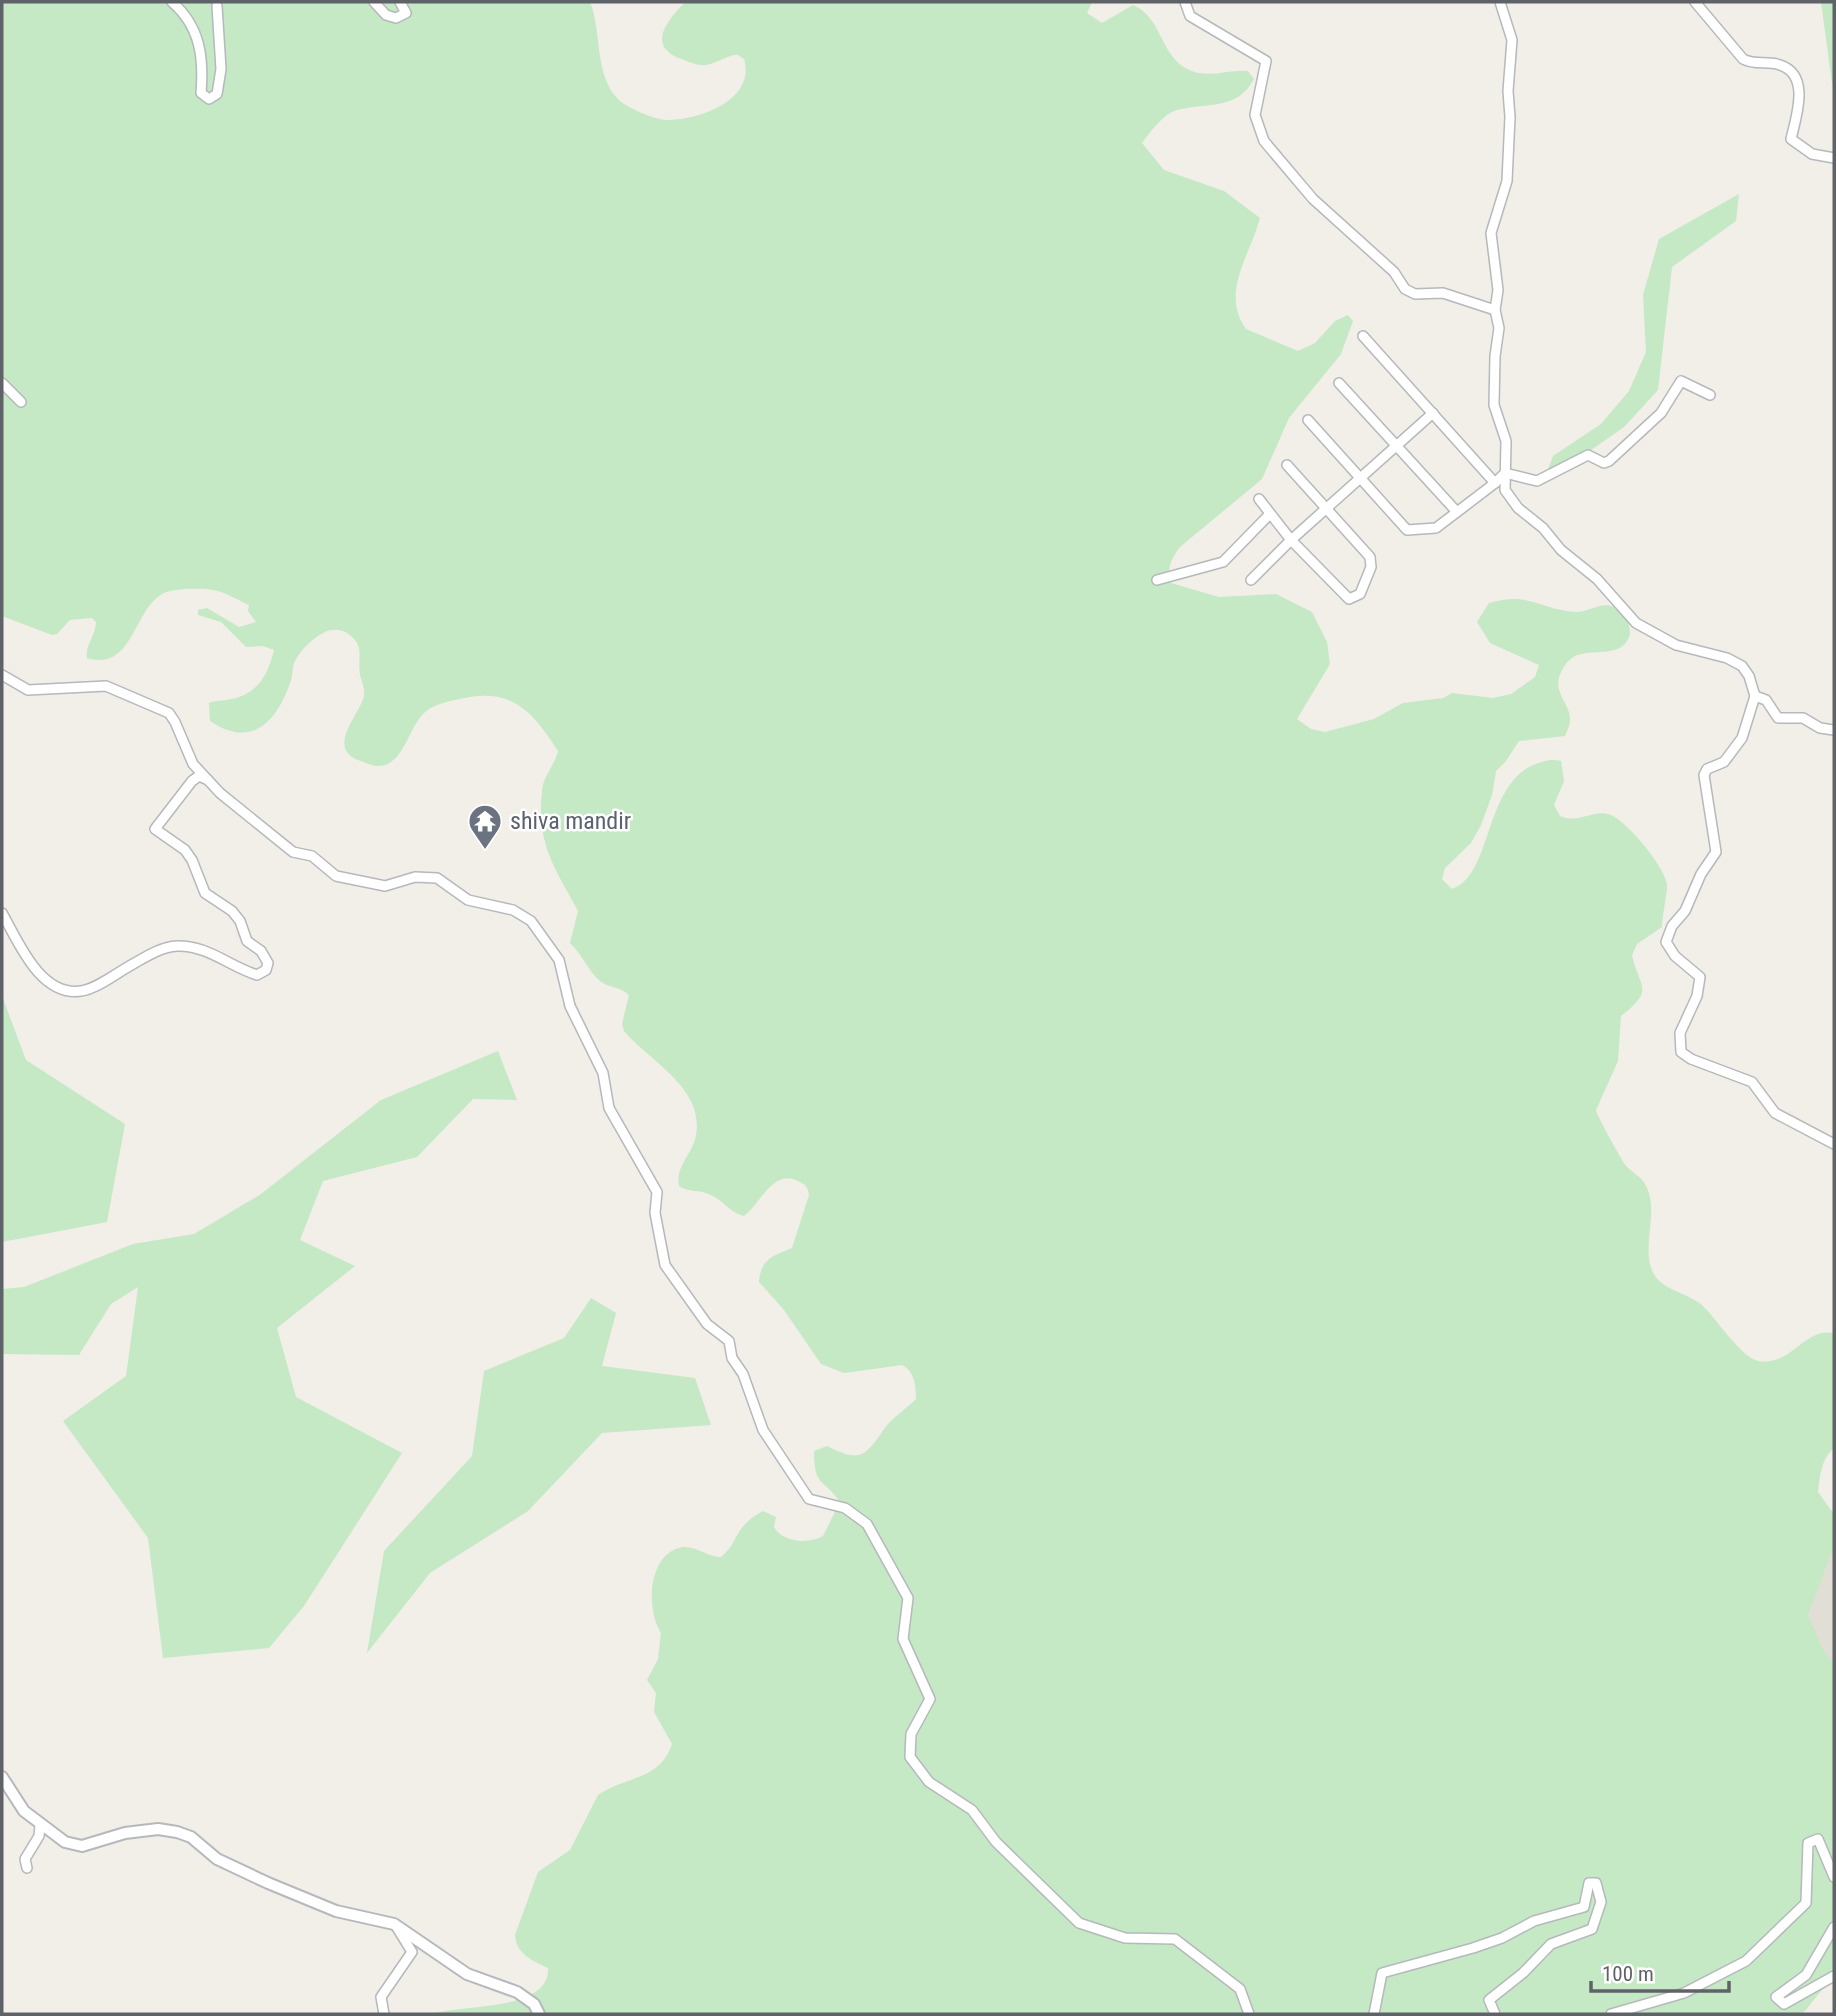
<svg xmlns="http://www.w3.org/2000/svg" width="1836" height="2016" font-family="'Roboto Condensed',sans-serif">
	<rect width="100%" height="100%" fill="#f1efe8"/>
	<polygon fill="#e1ded6" points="1834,1534 1834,1665 1818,1649 1808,1615"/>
	<g fill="#c5e8c5">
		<path d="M2 2H590C602 31 594 75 618 99 626 108 656 120 667 120 700 120 756 100 744 59L738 55C726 55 718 63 706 65 699 66 692 63 684 60 645 47 666 22 685 2H1092L1087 13 1102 23 1133 5C1166 19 1159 65 1199 73 1216 76 1232 69 1248 71L1254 79C1237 111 1207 102 1177 110 1162 115 1151 131 1142 143L1164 170 1224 191 1260 218C1250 256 1220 292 1246 329L1298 351 1315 343 1335 321 1348 315 1353 321 1341 354 1289 418 1262 479 1180 547C1172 558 1166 568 1171 583L1219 597 1276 594 1312 612 1327 642 1330 664 1297 719 1311 729 1325 732 1374 719 1403 703 1443 698 1452 693 1493 698 1511 694 1535 677 1539 665 1490 643 1477 622 1489 603C1529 591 1541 610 1576 612 1588 612 1603 601 1614 607 1625 612 1630 623 1630 634 1621 665 1582 641 1566 664 1546 691 1571 701 1570 720 1570 725 1567 731 1565 736L1519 741 1506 761 1496 771 1492 795 1481 825 1471 843 1445 868 1442 879 1452 889C1491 876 1484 793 1529 767 1540 762 1549 758 1561 761L1564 781 1554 805 1560 816C1579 824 1591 810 1608 814 1625 818 1664 866 1667 884 1668 889 1662 917 1662 927L1637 944 1632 955C1639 988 1656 989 1621 1016L1618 1061 1596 1110C1597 1116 1621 1159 1626 1166 1632 1172 1641 1177 1645 1184 1659 1208 1644 1238 1650 1264 1656 1291 1684 1290 1702 1305 1716 1318 1741 1357 1758 1361 1791 1367 1804 1327 1834 1333V1448C1821 1459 1820 1476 1818 1492L1834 1514V1546L1808 1615 1823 1650 1834 1663V1975L1805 2011 1800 2014H432C461 2004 550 2012 548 1968 533 1961 516 1954 515 1935L538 1872 570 1850 598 1795C625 1776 660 1781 672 1744L654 1712 656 1693 647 1680 658 1659 661 1633C646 1610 647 1553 683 1547 695 1546 709 1557 721 1557 741 1540 732 1528 763 1511L776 1517 774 1527C783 1543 809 1544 823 1536L840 1502C823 1477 814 1488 814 1451L827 1446C860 1463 865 1457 884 1429 892 1418 906 1409 916 1399 916 1387 915 1371 902 1365L844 1373 821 1364 784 1310 759 1282C761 1259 772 1256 792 1248L809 1195C808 1188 806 1185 800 1182 773 1166 761 1204 744 1216 729 1212 724 1201 711 1195 700 1189 689 1193 679 1186 675 1166 693 1154 696 1135 705 1088 649 1061 624 1031L622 1024 629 995C618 985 609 989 599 980 587 969 582 954 570 943L578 911C555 868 536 844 542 791 543 776 555 765 558 751 534 713 513 688 465 698 454 700 438 703 429 709 408 722 406 766 378 766 371 766 365 762 358 760 326 747 360 714 364 696 365 688 362 682 360 675 357 655 366 646 347 633 341 629 334 629 327 631 315 636 302 648 296 659 292 665 293 673 291 680 278 720 253 750 210 721L209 703C216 700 224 701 232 699 258 693 268 675 274 650L263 646 246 647 221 622 198 615V610L207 608 239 627 256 622 248 611 249 605C237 600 226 592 213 590 202 588 175 588 164 593 133 608 134 672 87 658 85 645 96 635 96 622L92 618 70 620 57 634 52 635 2 616Z"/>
		<polygon points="1821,2 1834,2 1834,84 1832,83"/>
		<polygon points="1739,194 1736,221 1672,267 1658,390 1624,427 1577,460 1547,472 1553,456 1601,424 1629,391 1646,352 1643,295 1659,239"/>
		<polygon points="2,996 26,1060 125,1124 107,1222 2,1242"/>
		<polygon points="498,1051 517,1100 473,1099 417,1157 323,1181 300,1240 355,1266 277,1328 296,1397 402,1453 304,1606 269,1648 163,1658 148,1538 63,1421 126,1376 138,1287 111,1304 79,1355 2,1354 2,1289 24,1287 133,1244 194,1234 261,1194 381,1100"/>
		<polygon points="591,1298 616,1313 602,1366 695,1378 711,1425 602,1433 528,1511 430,1573 367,1653 384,1551 472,1456 484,1371 564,1338"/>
	</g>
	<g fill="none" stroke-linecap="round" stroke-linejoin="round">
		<defs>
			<g id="minor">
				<path d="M172 2C200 26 204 57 201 93L209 99 217 94 221 69 217 6"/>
				<polyline points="374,2 386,15 396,18 406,13 400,2"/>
				<polyline points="1185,2 1190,16 1266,61 1255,115 1264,141 1313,199 1394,272 1405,289 1415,294 1443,293 1495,310 1499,328 1495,356 1494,405 1506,441 1505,490 1518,508 1543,528 1561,550 1597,579 1636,623 1676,645 1727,658 1742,666 1749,676 1755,696 1742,738 1724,762 1707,769 1704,775 1716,852 1701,874 1685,911 1672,926 1666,942 1675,956 1700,977 1697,996 1680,1033 1681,1052 1691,1059 1752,1082 1775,1113 1834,1144"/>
				<path d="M1695 2 1743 59C1756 66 1767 60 1780 65 1811 75 1796 117 1791 139L1812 154 1834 158"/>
				<polyline points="1495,310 1498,290 1491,233 1507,181 1510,117 1508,91 1512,40 1500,2"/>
				<polyline points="1363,336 1495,483 1505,473 1537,481 1588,455 1604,463 1609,461 1661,413 1681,381 1710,395"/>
				<polyline points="2,383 21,402"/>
				<polyline points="1339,383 1457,512 1495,483"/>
				<polyline points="1308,420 1407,530 1436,528 1457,512"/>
				<polyline points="1259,499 1291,540 1349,599 1360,594 1371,567 1370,557 1287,465"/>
				<polyline points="1157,580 1223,562 1269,515"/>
				<polyline points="1251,580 1291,540 1433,413"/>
				<polyline points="2,675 28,690 106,686 169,713 175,722 193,764 220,793 293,852 312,856 336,876 385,886 415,877 437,878 468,900 513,910 531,921 559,960 570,1006 603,1073 609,1108 657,1192 655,1213 665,1265 707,1324 729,1341 732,1358 743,1374 763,1430 809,1499 845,1508 867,1524 908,1598 903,1639 930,1699 911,1734 910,1757 929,1782 972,1810 996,1842 1079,1923 1125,1938 1175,1939 1240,1989 1249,2014"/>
				<polyline points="1755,696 1766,700 1778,718 1803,718 1820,728 1834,730"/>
				<path d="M2 913C18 941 40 997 81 991 97 989 118 972 133 964 147 956 161 947 177 946 207 945 229 966 257 975L266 970 268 963 261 951 247 941 240 921 232 911 205 893 192 860 185 850 155 829 192 781 199 776 208 780"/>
				<polyline points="27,1868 25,1859 39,1836 40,1825"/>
				<polyline points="1834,1927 1806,1975 1776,1997 1784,2004 1834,1976"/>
				<polyline points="384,2014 381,1997 412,1952 396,1926"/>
				<polyline points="1374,2014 1382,1973 1473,1948 1502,1938 1534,1921 1584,1907 1589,1883 1596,1883 1601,1902 1592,1929 1551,1944 1523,1973 1489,2000 1495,2014"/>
				<polyline points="1611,2014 1684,1993 1746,1961 1806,1903 1808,1843 1818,1839 1834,1877"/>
			</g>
			<polyline id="tertiary" points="2,1777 24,1811 65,1842 82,1846 125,1833 158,1829 177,1832 191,1837 217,1859 268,1883 336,1911 394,1924 467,1974 517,1992 534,2004 539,2014"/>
		</defs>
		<use href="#minor" stroke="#b5b8bc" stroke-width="12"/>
		<use href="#tertiary" stroke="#b5b8bc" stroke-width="14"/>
		<use href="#minor" stroke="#fff" stroke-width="9"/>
		<use href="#tertiary" stroke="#fff" stroke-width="10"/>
	</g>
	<defs>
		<symbol id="temple-pin" viewBox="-11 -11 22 30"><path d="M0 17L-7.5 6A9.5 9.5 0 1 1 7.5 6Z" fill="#6b7280" stroke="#fff"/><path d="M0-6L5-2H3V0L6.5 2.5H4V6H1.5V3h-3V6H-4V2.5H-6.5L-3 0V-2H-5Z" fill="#fff"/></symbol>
	</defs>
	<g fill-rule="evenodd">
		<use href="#temple-pin" x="466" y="802" width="38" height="52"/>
	</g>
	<g text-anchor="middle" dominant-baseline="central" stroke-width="5" stroke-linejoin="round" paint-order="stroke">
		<g font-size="24" fill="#5b616d" stroke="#fff" text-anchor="start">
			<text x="510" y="821">shiva mandir</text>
		</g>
	</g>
	<rect width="1836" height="2016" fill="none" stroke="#5f6368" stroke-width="7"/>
	<path d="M1591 1981v10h138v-10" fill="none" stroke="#5f6368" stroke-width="3.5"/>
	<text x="1602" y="1981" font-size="21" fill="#5f6368" stroke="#ffffff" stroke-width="5" paint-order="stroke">100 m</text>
</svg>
